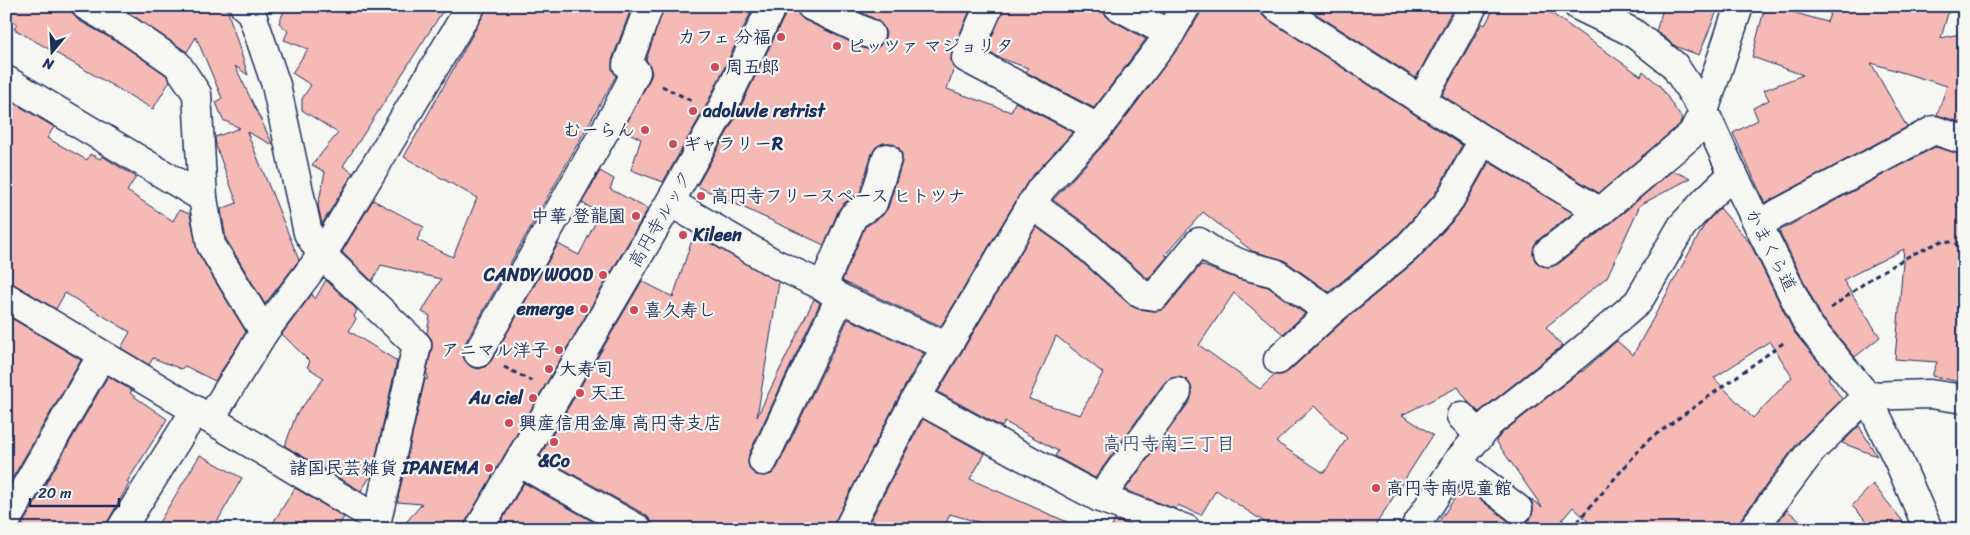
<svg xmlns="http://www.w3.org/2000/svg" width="1970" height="535" font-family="Sriracha,'Klee One',sans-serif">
	<rect width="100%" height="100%" fill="#f6f6f2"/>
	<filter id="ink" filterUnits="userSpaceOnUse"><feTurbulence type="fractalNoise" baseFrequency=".02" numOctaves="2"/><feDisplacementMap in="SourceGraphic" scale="10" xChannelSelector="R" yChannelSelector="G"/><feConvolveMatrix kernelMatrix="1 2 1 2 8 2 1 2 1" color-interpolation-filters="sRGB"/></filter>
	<g filter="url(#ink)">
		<g fill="#f5b9b6" stroke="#1b2f5e" fill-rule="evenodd">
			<polygon points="6,6 70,6 73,14 78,20 121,44 166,75 170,81 153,109 14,29 17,24 6,17"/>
			<polygon points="118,6 226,6 248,75 235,66 273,145 247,132 299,260 265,304 226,239 221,209 237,203 216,146 215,137 240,128 223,120 216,102 222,98 196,37 187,52"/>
			<polygon points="286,6 446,6 343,166 353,173 322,224 318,205 325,172 312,165 338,133 302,110 302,99 311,85 292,73 308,49 284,40 288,31 279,23"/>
			<polygon points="487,6 632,6 612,60 612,69 616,76 464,345 462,354 465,361 471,367 479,369 485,367 491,361 558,244 579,255 600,213 582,203 600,171 614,179 610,189 648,209 466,521 463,529 400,529 422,504 397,502 425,379 427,380 428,375 426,374 432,348 432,340 427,333 430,316 422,312 441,279 381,265 372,281 342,252 373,200 424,227 417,240 453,257 477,198 404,157 484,14"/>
			<polygon points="664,6 754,6 705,108 663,182 631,170 641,139 623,130 650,79 652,73 650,66 646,60"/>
			<polygon points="787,6 796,6 798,14 804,20 863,48 871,50 878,47 884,41 886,33 883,26 877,20 848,6 972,6 952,52 951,60 954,68 947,89 1011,112 1015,102 1073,132 1028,181 941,326 842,281 865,227 882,216 888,208 902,162 902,154 899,148 892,143 883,143 876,147 872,153 860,193 844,203 839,209 824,245 697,186 733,122 786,13"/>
			<polygon points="1004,6 1102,6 1104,14 1110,19 1146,39 1094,108 1026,72 1028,68 1000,58 986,51"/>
			<polygon points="1151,6 1168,6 1164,13"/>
			<polygon points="1202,6 1260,6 1261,14 1267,19 1462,145 1435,194 1396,237 1329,292 1284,260 1252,251 1203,212 1165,255 1168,256 1148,279 1087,225 1053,200 1110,138 1182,43 1200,14"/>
			<polygon points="1304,6 1453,6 1454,7 1416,78"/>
			<polygon points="1495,6 1541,6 1641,76 1643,71 1660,86 1682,119 1680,124 1599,193 1491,127 1442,95 1482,23 1485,25"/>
			<polygon points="1664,6 1719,6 1699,55 1677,47 1656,31"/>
			<polygon points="1765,6 1771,6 1827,22 1833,6 1950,6 1941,38 1964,33 1964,123 1937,115 1947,86 1871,63 1907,127 1765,203 1733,133 1758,120 1753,108 1769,100 1764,90 1803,75 1752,57"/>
			<polygon points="6,98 54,127 47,138 87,160 90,154 100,159 102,156 136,177 127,191 173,221 179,210 190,214 198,253 246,332 215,381 185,366 181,369 153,358 149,365 121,348 130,332 65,293 56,309 14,284 6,281"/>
			<polygon points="1935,147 1964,155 1964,181 1956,207 1964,209 1964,383 1932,376 1937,362 1895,359 1904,249 1843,280 1880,337 1855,357 1821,316 1779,231"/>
			<path d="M1489 162 1573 213 1538 240 1534 246 1533 254 1535 261 1542 266 1550 267 1558 264 1610 224 1672 171 1691 178 1640 205 1607 277 1546 327 1562 346 1479 412 1469 403 1458 387 1402 415 1433 435 1373 529H1275L1216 490 1201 515 1178 505 1176 509 1125 490 1190 401 1192 394 1191 386 1187 380 1179 377 1171 378 1164 383 1095 478 1055 456 1058 451 1005 422 1002 427 938 392 1036 227 1067 249 1131 306 1138 309 1153 311 1161 310 1167 306 1201 265 1238 279 1268 287 1305 314 1283 334 1234 293 1199 345 1260 389 1275 375H1282L1289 371 1340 324 1418 259 1460 213ZM1056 336 1103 373 1080 415 1029 399ZM1314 406 1347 438 1324 473 1276 442Z"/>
			<path d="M1720 208 1750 243 1794 332 1830 376 1828 378 1842 399 1799 441 1740 520 1738 529H1596L1573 507 1562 520 1576 529H1434L1463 486 1508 521 1515 524H1523L1531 518 1533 511V504L1529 498 1542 507 1496 441 1502 433 1581 371 1582 372 1617 341 1633 355 1705 224ZM1770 341 1792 377 1753 418 1714 378Z"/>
			<polygon points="694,234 779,282 757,417 814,299 820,303 749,454 748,463 750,470 756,475 765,476 772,474 777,468 848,319 924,353 902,391 831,529 654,529 651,521 646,515 540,456 642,281 673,297"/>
			<polygon points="326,280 357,310 354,317 356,319 349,331 397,361 372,474 361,491 285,446 296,415 324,378 307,367 310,362 282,334 312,294 315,299"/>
			<polygon points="6,315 81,360 6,489"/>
			<polygon points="108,376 132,391 130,393 135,397 167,419 127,482 129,484 108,521 105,529 28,529 22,525"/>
			<polygon points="923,419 985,454 970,479 1083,529 1002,529 950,514 943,529 880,529 869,523"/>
			<polygon points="1859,426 1877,456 1842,443"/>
			<polygon points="200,455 242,478 213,529 155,529"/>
			<polygon points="524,483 606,529 497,529"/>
			<polygon points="1873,484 1909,529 1875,529 1852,506"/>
			<polygon points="295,488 344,517 337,529 269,529"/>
			<polygon points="1787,510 1809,529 1773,529"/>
			<polygon points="1115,520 1139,529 1111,529"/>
		</g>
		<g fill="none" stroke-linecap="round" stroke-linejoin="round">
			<defs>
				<g id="minor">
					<polyline points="86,6 129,31 177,64 197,94 203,198 211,245 264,332"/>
					<polyline points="244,6 251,12 276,85 308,233 322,255 417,345 375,529"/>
					<polyline points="811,6 870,34"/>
					<polyline points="989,6 966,58 1098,128"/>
					<polyline points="1118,6 1170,34"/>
					<polyline points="1275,6 1483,140 1600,212"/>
					<polyline points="1578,6 1632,32 1674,65 1704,111 1733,174 1808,325 1867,396 1899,462 1928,529"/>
					<polyline points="6,80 203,198"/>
					<polyline points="1422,99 1473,6"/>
					<polyline points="670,202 774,263 823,286 840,298 946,346"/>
					<polyline points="1031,204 1077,237 1141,294 1155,296 1199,242 1215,253 1244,265 1275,273 1330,312"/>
					<polyline points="1758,224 1934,130 1964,140"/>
					<polyline points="1548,252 1600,212 1692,134 1704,111 1739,6"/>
					<polyline points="823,286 853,216 873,203 887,158"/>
					<polyline points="6,297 377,519"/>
					<polyline points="478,353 615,113 636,72 627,65 649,6"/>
					<polyline points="1278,360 1330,312 1407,248 1448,203 1483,140"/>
					<polyline points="916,398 1077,486 1100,498 1186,529"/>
					<polyline points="1461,416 1480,436"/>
					<polyline points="210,419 264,332 322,255 471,6"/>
					<polyline points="763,461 840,298"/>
					<polyline points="519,462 638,529"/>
					<polyline points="1457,462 1518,509"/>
					<polyline points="1100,498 1177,392"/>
					<polyline points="6,521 102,355"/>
					<polyline points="121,529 195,411"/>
					<polyline points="479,529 670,202 719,115 772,6"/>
					<polyline points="848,529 916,398 1041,189 1098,128 1170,34 1186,6"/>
					<polyline points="1414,529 1457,462 1491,422 1580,352 1638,302 1682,226 1706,200 1733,174"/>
					<polyline points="1753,529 1812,450 1867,396 1930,394 1964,399"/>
				</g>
			</defs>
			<use href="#minor" stroke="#1b2f5e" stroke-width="31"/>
			<g stroke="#1b2f5e" stroke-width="3" stroke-dasharray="5 4" stroke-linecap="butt">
				<polyline points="662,86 694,102"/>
				<polyline points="1831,308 1874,276 1911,255 1944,240 1964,247"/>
				<polyline points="504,367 532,381"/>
				<polyline points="1571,529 1647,441 1786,341"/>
			</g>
			<use href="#minor" stroke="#f6f6f2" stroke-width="28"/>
		</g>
	</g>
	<g fill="#d1495b" stroke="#f6f6f2" stroke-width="2">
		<circle cx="781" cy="37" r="5"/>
		<circle cx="837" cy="46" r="5"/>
		<circle cx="715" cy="67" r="5"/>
		<circle cx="693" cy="111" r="5"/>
		<circle cx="645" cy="130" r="5"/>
		<circle cx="673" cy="144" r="5"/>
		<circle cx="701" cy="196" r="5"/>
		<circle cx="636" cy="216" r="5"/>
		<circle cx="683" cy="235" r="5"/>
		<circle cx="603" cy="275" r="5"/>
		<circle cx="584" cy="309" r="5"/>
		<circle cx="634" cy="310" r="5"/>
		<circle cx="559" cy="350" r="5"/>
		<circle cx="549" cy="369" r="5"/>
		<circle cx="580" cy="393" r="5"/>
		<circle cx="533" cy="398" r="5"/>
		<circle cx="509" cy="423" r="5"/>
		<circle cx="554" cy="442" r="5"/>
		<circle cx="489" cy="468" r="5"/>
		<circle cx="1376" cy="488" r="5"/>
	</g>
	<g text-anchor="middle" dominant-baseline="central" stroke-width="4.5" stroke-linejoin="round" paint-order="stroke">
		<g font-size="18" font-weight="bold" fill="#1b2f5e" stroke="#f6f6f2" text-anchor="start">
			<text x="771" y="37" text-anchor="end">カフェ 分福</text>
			<text x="847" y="46">ピッツァ マジョリタ</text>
			<text x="725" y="67">周五郎</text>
			<text x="703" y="111">adoluvle retrist</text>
			<text x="635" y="130" text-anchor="end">むーらん</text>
			<text x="683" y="144">ギャラリーR</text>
			<text x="711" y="196">高円寺フリースペース ヒトツナ</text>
			<text x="626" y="216" text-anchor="end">中華 登龍園</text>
			<text x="693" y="235">Kileen</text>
			<text x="593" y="275" text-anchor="end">CANDY WOOD</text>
			<text x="574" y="309" text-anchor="end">emerge</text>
			<text x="644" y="310">喜久寿し</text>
			<text x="549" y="350" text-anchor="end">アニマル洋子</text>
			<text x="559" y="369">大寿司</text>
			<text x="590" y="393">天王</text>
			<text x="523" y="398" text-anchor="end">Au ciel</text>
			<text x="519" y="423">興産信用金庫 高円寺支店</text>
			<text x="554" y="461" text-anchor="middle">&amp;Co</text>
			<text x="479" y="468" text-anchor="end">諸国民芸雑貨 IPANEMA</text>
			<text x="1386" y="488">高円寺南児童館</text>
		</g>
		<g font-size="18" fill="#1b2f5e" stroke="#f6f6f2">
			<text transform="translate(660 219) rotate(-60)">高円寺ルック</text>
			<text transform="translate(1771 250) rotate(63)">かまくら道</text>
		</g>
		<g font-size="19" fill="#1b2f5e" stroke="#f6f6f2">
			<text x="1169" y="443">高円寺南三丁目</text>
		</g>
	</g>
	<rect width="1970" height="535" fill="none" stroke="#f6f6f2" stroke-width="25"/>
	<rect x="12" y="12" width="1945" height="510" fill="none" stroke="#1b2f5e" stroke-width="2" filter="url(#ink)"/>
	<g transform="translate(52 52) rotate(198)" stroke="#f6f6f2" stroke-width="4" paint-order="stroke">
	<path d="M0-4L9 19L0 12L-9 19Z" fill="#1b2f5e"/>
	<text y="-8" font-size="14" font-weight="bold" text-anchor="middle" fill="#1b2f5e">N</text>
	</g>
	<path d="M30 498v8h89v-8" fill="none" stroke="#1b2f5e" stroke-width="2.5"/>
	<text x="38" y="498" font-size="15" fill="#1b2f5e" stroke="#f6f6f2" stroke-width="4" paint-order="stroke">20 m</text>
</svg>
